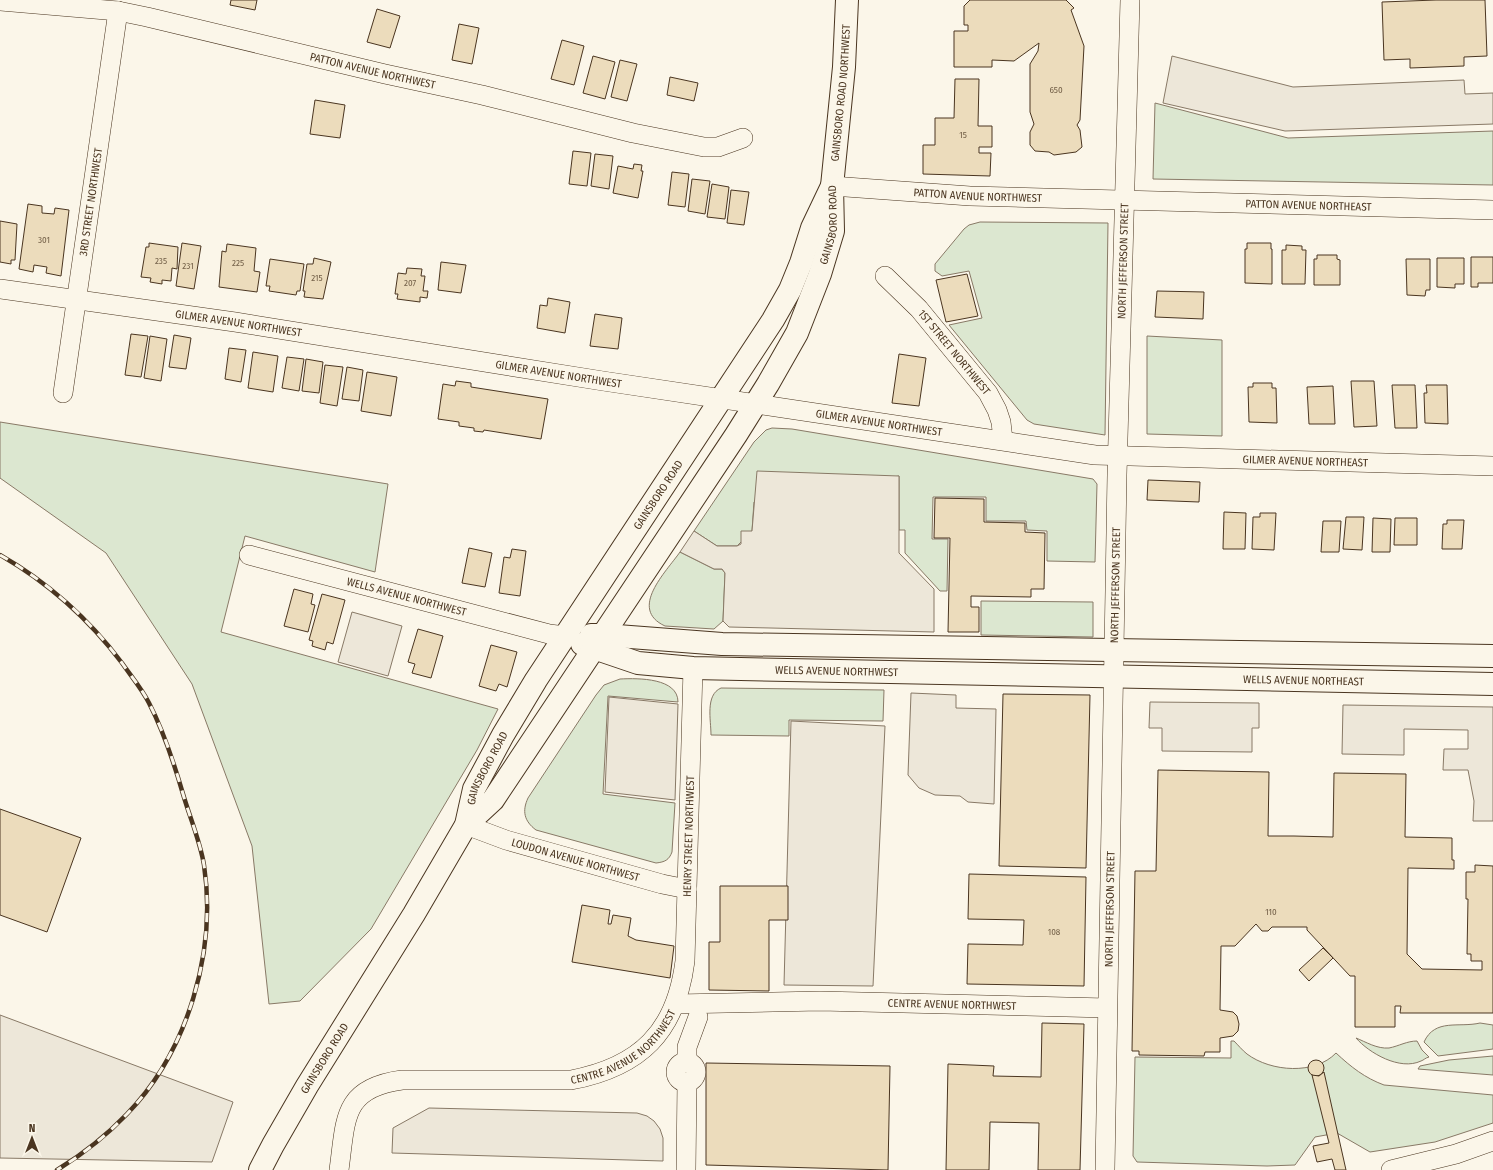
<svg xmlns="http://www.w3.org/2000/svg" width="1493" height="1170" font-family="'Fira Sans Condensed',sans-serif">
	<rect width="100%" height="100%" fill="#fbf6e9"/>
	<g fill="#dce7d0" stroke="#887966">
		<polygon points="1155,103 1288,138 1493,131 1493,185 1153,179"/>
		<polygon points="980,222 1108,223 1105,435 1034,424 1027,420 949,325 982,318 969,271 942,276 935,271 935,264 964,229 969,225"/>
		<polygon points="1147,336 1222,340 1222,436 1147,434"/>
		<polygon points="0,422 388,484 375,572 245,536 221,632 498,709 477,750 371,929 300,1001 269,1004 252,846 192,684 106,553 0,478"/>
		<polygon points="772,428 792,429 1093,479 1097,484 1095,562 1047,561 1047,531 1027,530 1026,521 986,521 986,497 933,497 932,539 948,539 947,591 940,591 905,553 905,530 899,530 899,476 754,502 752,531 737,546 717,546 694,531 754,442 766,430"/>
		<path d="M680 552 714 569H722L725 573 723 621 714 629 665 626C628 609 666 572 680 552Z"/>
		<polygon points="981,601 1093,602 1093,637 981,635"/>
		<path d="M620 679C639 678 678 678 678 702L608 696 603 794 675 803 672 852C669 860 665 862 656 863L536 830C524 821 522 811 528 798L596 695 604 685Z"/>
		<path d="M721 688 884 690 883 721 789 720V736L711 735C711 720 705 695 721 688Z"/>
		<path d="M1480 1023 1493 1025V1049L1438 1056 1424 1042C1435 1018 1459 1028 1480 1023Z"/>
		<path d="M1356 1038C1366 1042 1377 1049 1389 1048 1399 1046 1407 1041 1417 1041L1422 1050 1429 1057C1425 1058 1424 1060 1421 1061 1400 1071 1369 1053 1356 1038Z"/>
		<path d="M1231 1041H1234C1238 1045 1242 1050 1247 1054 1271 1072 1315 1075 1336 1053 1351 1067 1365 1078 1384 1085L1493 1095V1123L1435 1142 1370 1152 1337 1133 1315 1137 1295 1165 1267 1166 1137 1162 1133 1156 1135 1057 1231 1058Z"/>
		<polygon points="1493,1056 1493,1075 1418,1069 1420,1066 1449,1060"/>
	</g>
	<g fill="#ede7d9" stroke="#887966">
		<polygon points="1172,56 1293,87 1464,80 1465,94 1493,93 1493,124 1285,131 1163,103"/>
		<polygon points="757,471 899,476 899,553 934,589 934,632 729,627 723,621 725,573 722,569 714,569 680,552 694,531 717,546 737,546 741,544 741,531 752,531"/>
		<polygon points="352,612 402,626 388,676 338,662"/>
		<polygon points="911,693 956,695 956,708 996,709 994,804 968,802 960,796 935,795 919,788 908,775"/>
		<polygon points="609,697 678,704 675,800 605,792"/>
		<polygon points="1150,702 1259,703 1259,728 1252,728 1252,752 1162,751 1162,728 1149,728"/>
		<polygon points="1343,705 1493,707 1493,821 1473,821 1474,801 1468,770 1443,770 1444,749 1468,749 1468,730 1404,729 1404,755 1342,754"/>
		<polygon points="791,721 885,726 873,986 784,985"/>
		<polygon points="0,1015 233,1102 212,1162 0,1158"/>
		<polygon points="429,1108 637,1113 647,1116 654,1121 660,1129 663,1138 663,1161 392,1153 393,1128"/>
	</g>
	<g fill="#ecdcbc" stroke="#4a3520">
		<polygon points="231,0 257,0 255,10 230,5"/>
		<polygon points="970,0 1066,0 1074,8 1071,10 1084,46 1080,120 1077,125 1080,130 1082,147 1076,152 1054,155 1049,152 1035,151 1030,145 1030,132 1034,124 1030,112 1030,64 1038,51 1039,43 1014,61 992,60 992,67 954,67 954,31 968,31 968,25 964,25 964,6"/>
		<polygon points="1436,0 1485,0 1487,56 1464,57 1464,66 1410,68 1410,59 1384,60 1382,2"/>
		<polygon points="377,9 400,16 390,48 367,42"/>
		<polygon points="459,24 479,28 472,64 452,60"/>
		<polygon points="562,40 584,46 574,85 551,79"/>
		<polygon points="593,56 615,62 605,99 583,93"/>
		<polygon points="620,60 637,64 627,101 611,97"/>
		<polygon points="670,77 698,83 694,101 667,95"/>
		<polygon points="955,79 979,79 978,126 992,126 992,147 979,147 979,153 991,153 990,176 923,174 923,145 935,145 935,118 954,118"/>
		<polygon points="315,100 345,105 340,138 310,134"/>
		<polygon points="573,151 591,153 587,186 569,184"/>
		<polygon points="595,154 613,156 609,189 591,186"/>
		<polygon points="634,164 642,165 641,171 643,171 638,198 613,193 618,166 633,169"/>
		<polygon points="672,172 689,174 685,207 668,205"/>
		<polygon points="692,179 710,181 705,214 688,211"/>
		<polygon points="712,184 729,187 725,219 707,217"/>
		<polygon points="731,190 749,192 744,225 727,223"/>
		<polygon points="28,204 42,206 42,213 54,214 55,208 69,210 61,276 46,273 47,267 34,265 33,272 19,269"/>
		<polygon points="0,221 17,224 15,260 11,260 11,264 0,262"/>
		<polygon points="149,243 178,247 177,269 172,268 171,281 162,280 162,284 150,282 151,278 141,277 146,247 149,247"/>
		<polygon points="182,243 201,246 194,289 176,286"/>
		<polygon points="1247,243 1271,243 1271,249 1272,249 1272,284 1245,283 1245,249 1247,249"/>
		<polygon points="227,244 256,248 254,271 260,272 257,292 219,287 222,251 226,252"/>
		<polygon points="1286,245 1302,246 1302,250 1306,250 1305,284 1282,284 1282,250 1286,250"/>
		<polygon points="1317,255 1337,255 1337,259 1340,260 1340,285 1314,285 1314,259 1317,259"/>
		<polygon points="1471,257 1493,257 1493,283 1478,283 1478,287 1471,287"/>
		<polygon points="314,258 331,262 323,299 304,297 305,291 303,291 307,264 313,264"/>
		<polygon points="1437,258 1464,258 1464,284 1455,284 1455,288 1437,287"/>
		<polygon points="270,259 304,264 300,291 297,291 296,295 269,291 270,286 266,286"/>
		<polygon points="1406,259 1430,259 1430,290 1426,290 1425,296 1407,295"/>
		<polygon points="441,262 466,265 461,293 438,290"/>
		<polygon points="407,268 422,269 421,276 425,276 423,291 428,291 427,298 420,297 420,302 397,299 398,294 395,294 398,273 406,274"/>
		<polygon points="967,274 978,316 946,322 936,280"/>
		<polygon points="1157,291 1204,292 1203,319 1155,317"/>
		<polygon points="548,298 570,302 565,333 537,328 540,305 547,306"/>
		<polygon points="595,314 622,318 618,349 590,346"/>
		<polygon points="131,334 148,336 141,377 125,375"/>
		<polygon points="174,335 191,338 186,369 169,367"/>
		<polygon points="150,336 167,339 161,381 144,378"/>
		<polygon points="229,348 246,350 241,382 225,379"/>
		<polygon points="253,352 278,356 273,392 248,388"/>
		<polygon points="899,354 926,358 919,406 892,403"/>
		<polygon points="287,357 304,359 299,391 282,388"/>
		<polygon points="306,359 323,362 319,393 302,391"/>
		<polygon points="325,365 343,367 337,406 320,403"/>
		<polygon points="347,367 363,370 359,401 342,399"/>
		<polygon points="367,372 397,377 391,416 361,411"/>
		<polygon points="456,381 471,383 471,387 548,399 541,439 484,430 483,432 474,431 474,428 459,426 459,422 438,419 443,384 455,386"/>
		<polygon points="1351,381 1374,381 1377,426 1354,427"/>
		<polygon points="1253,383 1272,383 1272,388 1276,388 1277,423 1249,422 1248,387 1253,387"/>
		<polygon points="1392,385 1415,385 1417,428 1395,428"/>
		<polygon points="1426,385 1447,385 1448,424 1425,423 1424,393 1427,393"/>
		<polygon points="1333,386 1335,424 1309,424 1307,387"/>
		<polygon points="1148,480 1200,482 1199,502 1147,500"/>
		<polygon points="935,498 984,499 984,522 1025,523 1025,532 1045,533 1044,589 1031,589 1031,597 971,596 971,607 979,607 979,632 948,632 950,538 934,538"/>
		<polygon points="1224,512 1246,513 1245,549 1223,549"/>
		<polygon points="1260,513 1276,513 1274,550 1252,549 1253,517 1260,517"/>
		<polygon points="1346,517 1364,517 1362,550 1343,549"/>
		<polygon points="1373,518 1391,519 1390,552 1372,552"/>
		<polygon points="1395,518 1417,518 1417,545 1394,545"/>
		<polygon points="1447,520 1464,520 1462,549 1442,549 1443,524 1447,524"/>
		<polygon points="1323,521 1341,521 1339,552 1321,552"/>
		<polygon points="469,548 492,553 485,587 462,583"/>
		<polygon points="512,549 526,551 520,596 499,593 504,557 510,558"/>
		<polygon points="294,589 313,594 311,604 315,605 308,632 284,626"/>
		<polygon points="322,594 345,600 333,644 327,642 325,650 312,646 313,641 309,640"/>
		<polygon points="418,629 443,636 431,678 412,673 415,664 408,662"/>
		<polygon points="491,645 517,652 507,687 499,684 496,691 479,686"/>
		<polygon points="1003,694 1090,695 1086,868 999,866"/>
		<polygon points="1158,770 1269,772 1268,836 1294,836 1333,837 1334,773 1406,774 1405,837 1452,838 1452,860 1454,860 1454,869 1408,868 1407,954 1422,969 1482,970 1482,961 1471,961 1471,954 1467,954 1468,899 1466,899 1466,872 1475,872 1475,865 1493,866 1493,1013 1400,1013 1401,1006 1395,1006 1395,1027 1355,1027 1355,976 1350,976 1307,930 1307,927 1272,927 1268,931 1262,931 1256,924 1235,946 1221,946 1220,1010 1233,1012 1237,1016 1239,1024 1238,1031 1233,1036 1220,1038 1220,1052 1205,1052 1204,1056 1139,1055 1139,1051 1132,1051 1135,871 1156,871"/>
		<polygon points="0,809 81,838 47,932 0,915"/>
		<polygon points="969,874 1086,877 1084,986 967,984 968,944 1023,945 1024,920 968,919"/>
		<polygon points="720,886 788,886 788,920 769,920 769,991 709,990 709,942 720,942"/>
		<polygon points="582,905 610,910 608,924 611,924 613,915 631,918 628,936 636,940 674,946 670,978 572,962"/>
		<polygon points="1323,948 1333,958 1309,981 1299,970"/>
		<polygon points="1042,1023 1084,1024 1080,1170 1038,1170 1039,1123 990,1122 989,1170 946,1170 948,1064 994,1066 993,1076 1041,1077"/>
		<circle cx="1316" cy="1068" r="8"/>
		<polygon points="706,1063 890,1066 888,1170 706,1165"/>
		<polygon points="1324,1072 1346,1170 1335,1170 1332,1159 1317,1162 1313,1146 1329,1143 1312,1075 1319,1076"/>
	</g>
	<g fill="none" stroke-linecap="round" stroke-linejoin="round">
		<defs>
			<g id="minor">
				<path id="s1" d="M0 1 118 11 147 17 385 74 482 95 633 133 704 147H718L743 138"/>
				<path id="s2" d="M832 186 970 196 1493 210"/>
				<path id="s3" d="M885 276 919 309 988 393 997 410 1001 422 1003 440"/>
				<path id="s4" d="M0 289 235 322 603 381 1095 455 1493 466"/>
				<path id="s5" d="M63 393 118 11"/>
				<path id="s6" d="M249 555 549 634 565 636"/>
				<path id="s7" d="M466 825 506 840 662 884 687 889"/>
				<path id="s8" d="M676 1004 820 1001 1107 1008"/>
				<circle cx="686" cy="1072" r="10"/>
				<polyline points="687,1063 687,1047 698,1017"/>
				<path id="s9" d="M339 1170C346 1119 342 1088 402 1080H571C640 1067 676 1032 685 961L693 668"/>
				<polyline points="686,1170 687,1082"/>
				<path id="s10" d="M1105 1170 1117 475 1130 0"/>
				<polyline points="1391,1170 1456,1154 1493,1141"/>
			</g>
			<g id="major">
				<polyline points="591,635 604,635 722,644 1493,656"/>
				<path id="s11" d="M582 644 638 663 693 668 1493 684"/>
				<path id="s12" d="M466 825 493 800 736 435 768 384 797 333 820 274 833 231 832 186 844 67 847 0"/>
				<path id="s13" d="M260 1170 273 1145 307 1086 414 914 466 825 474 789 503 735 536 680 773 320 790 290 801 263 812 228 832 186"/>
			</g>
		</defs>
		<use href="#minor" stroke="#4a3520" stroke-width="20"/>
		<use href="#major" stroke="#4a3520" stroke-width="24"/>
		<use href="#minor" stroke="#fbf6e9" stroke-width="19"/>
		<use href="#major" stroke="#fbf6e9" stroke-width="22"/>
		<defs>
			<path id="rail" d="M0 555C49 583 88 618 122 663 131 676 142 689 149 703 164 732 174 763 183 794 190 818 200 841 204 865 217 951 188 1051 127 1114 106 1136 83 1154 57 1170"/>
		</defs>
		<use href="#rail" stroke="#4a3520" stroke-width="4.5"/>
		<use href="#rail" stroke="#fbf6e9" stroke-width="3" stroke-dasharray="9" stroke-linecap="butt"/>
	</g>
	<g text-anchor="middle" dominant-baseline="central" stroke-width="3" stroke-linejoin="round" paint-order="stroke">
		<g font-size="9" fill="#725f47">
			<text x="1056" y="90">650</text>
			<text x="963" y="135">15</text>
			<text x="44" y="240">301</text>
			<text x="161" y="261">235</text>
			<text x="238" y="263">225</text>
			<text x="188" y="266">231</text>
			<text x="317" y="278">215</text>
			<text x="410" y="283">207</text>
			<text x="1271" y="912">110</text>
			<text x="1054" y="932">108</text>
		</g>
		<g font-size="11" fill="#4a3520" stroke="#fbf6e9">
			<text stroke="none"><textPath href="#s1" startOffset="380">PATTON AVENUE NORTHWEST</textPath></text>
			<text stroke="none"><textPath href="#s12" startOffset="841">GAINSBORO ROAD NORTHWEST</textPath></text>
			<text stroke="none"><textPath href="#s2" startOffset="146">PATTON AVENUE NORTHWEST</textPath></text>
			<text stroke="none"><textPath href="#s5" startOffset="193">3RD STREET NORTHWEST</textPath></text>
			<text stroke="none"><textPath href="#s2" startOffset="477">PATTON AVENUE NORTHEAST</textPath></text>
			<text stroke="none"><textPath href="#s12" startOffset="708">GAINSBORO ROAD</textPath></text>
			<text stroke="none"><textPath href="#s10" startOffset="909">NORTH JEFFERSON STREET</textPath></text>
			<text stroke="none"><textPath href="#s4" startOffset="241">GILMER AVENUE NORTHWEST</textPath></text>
			<text stroke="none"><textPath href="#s3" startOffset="103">1ST STREET NORTHWEST</textPath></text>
			<text stroke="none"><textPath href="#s4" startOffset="565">GILMER AVENUE NORTHWEST</textPath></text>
			<text stroke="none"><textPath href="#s4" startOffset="889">GILMER AVENUE NORTHWEST</textPath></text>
			<text stroke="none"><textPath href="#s4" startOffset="1318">GILMER AVENUE NORTHEAST</textPath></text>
			<text stroke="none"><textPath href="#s13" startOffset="786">GAINSBORO ROAD</textPath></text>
			<text stroke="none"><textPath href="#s10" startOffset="585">NORTH JEFFERSON STREET</textPath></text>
			<text stroke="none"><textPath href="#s6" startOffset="163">WELLS AVENUE NORTHWEST</textPath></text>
			<text stroke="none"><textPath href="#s11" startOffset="258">WELLS AVENUE NORTHWEST</textPath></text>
			<text stroke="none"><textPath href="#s11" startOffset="725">WELLS AVENUE NORTHEAST</textPath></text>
			<text stroke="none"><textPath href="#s13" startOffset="463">GAINSBORO ROAD</textPath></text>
			<text stroke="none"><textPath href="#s9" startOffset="597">HENRY STREET NORTHWEST</textPath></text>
			<text stroke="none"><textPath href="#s7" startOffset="115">LOUDON AVENUE NORTHWEST</textPath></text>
			<text stroke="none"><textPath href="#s10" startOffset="261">NORTH JEFFERSON STREET</textPath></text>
			<text stroke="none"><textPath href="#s8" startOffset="276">CENTRE AVENUE NORTHWEST</textPath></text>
			<text stroke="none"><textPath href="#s9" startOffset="357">CENTRE AVENUE NORTHWEST</textPath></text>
			<text stroke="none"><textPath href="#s13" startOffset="129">GAINSBORO ROAD</textPath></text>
		</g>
	</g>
	<g transform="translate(32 1138)" stroke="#fbf6e9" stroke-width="3" paint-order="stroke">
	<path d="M0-3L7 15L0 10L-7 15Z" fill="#4a3520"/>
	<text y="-6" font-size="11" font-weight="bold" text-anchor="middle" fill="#4a3520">N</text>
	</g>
</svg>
